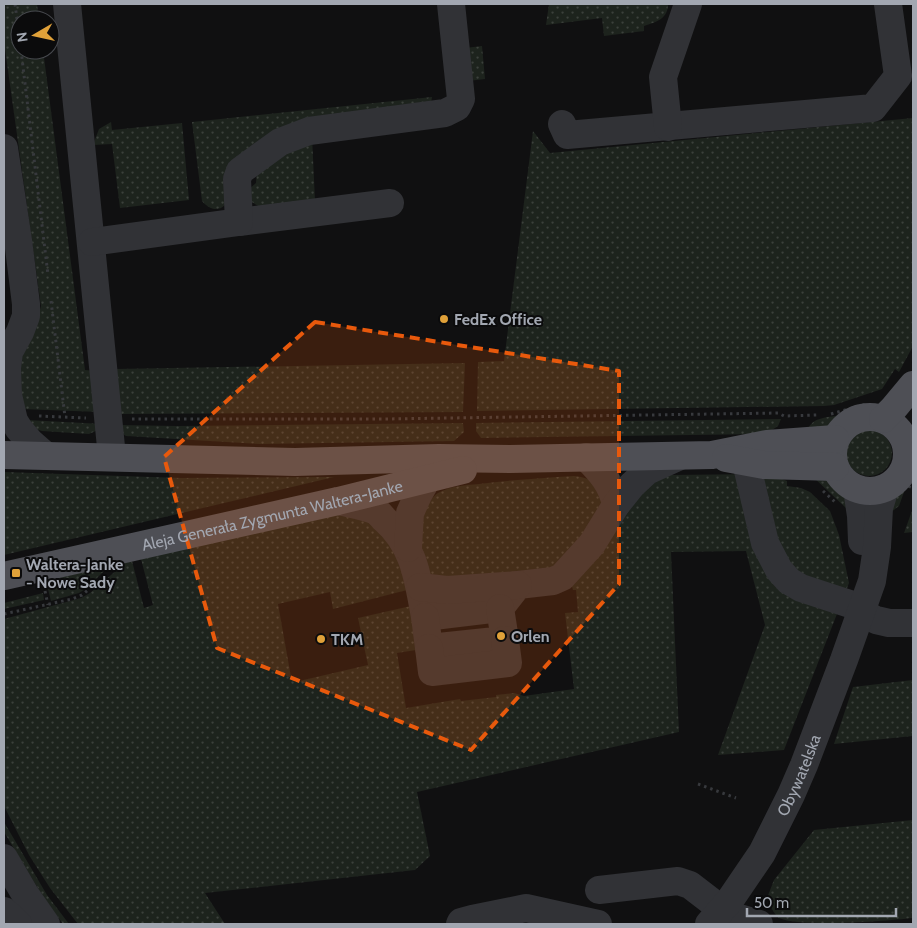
<svg xmlns="http://www.w3.org/2000/svg" width="917" height="928" font-family="Cabin,sans-serif">
	<defs>
		<pattern id="green-dots" width="8" height="8" patternUnits="userSpaceOnUse" patternTransform="scale(1.25)"><rect width="8" height="8" fill="#1d231d"/><path d="M2 2h.1M6 6h.1" fill="none" stroke="#3b403b" stroke-width="1.8" stroke-linecap="round"/></pattern>
	</defs>
	<rect width="100%" height="100%" fill="#101011"/>
	<g fill="url(#green-dots)">
		<polygon points="4,4 37,4 39,20 20,20 20,50 43,50 85,370 96,371 100,412 21,409 20,357 34,329 41,306 4,42"/>
		<path d="M549 4H668C668 19 656 22 644 26V31L604 36 602 18 546 25Z"/>
		<polygon points="482,46 485,79 468,81 465,48"/>
		<path d="M432 97 431 103 228 164 225 205C217 213 208 208 202 201L192 122Z"/>
		<polygon points="913,118 913,346 899,372 895,369 882,389 834,405 824,406 477,411 478,362 504,361 533,131 550,153"/>
		<polygon points="111,122 112,130 182,123 189,200 120,208 112,144 93,145 99,129"/>
		<polygon points="312,136 315,201 260,207 250,201 248,190 256,183 257,168"/>
		<polygon points="465,363 463,412 120,414 116,369"/>
		<path d="M846 414 827 428 808 429C814 415 832 418 846 414Z"/>
		<polygon points="781,419 778,426 766,434 481,438 476,431 476,423"/>
		<polygon points="26,420 103,424 98,430 89,434 42,431 35,429"/>
		<polygon points="463,423 464,432 454,441 260,444 126,436 121,433 118,425 177,426"/>
		<circle cx="869" cy="453" r="23"/>
		<polygon points="4,472 181,478 334,477 4,555"/>
		<polygon points="769,474 787,481 787,486 801,488 810,492 830,511 839,535 849,583 784,750 718,755 765,625 746,551 671,552 679,732 417,792 430,856 415,870 205,893 225,924 78,924 50,888 29,855 4,806 4,619 81,598 90,593 125,563 132,561 144,608 153,605 141,559 325,515 357,513 391,536 407,590 333,609 330,592 278,604 291,677 295,682 368,665 358,618 411,606 416,650 397,653 406,708 460,699 461,701 496,697 496,695 514,693 524,696 574,689 565,613 578,612 576,590 573,590 571,583 637,491 669,475"/>
		<path d="M574 476C598 479 600 486 603 508L560 568 455 583 431 576C425 562 415 544 418 528 419 517 429 499 438 493 450 486 466 485 479 484 511 480 542 478 574 476Z"/>
		<path d="M812 476C833 480 836 483 849 499L846 508Z"/>
		<polygon points="909,478 899,506 890,513 893,494"/>
		<polygon points="913,508 913,532 904,533"/>
		<polygon points="109,566 88,587 79,593 51,601 46,581"/>
		<polygon points="43,593 44,600 4,609 4,603"/>
		<polygon points="913,680 913,736 834,744 853,687"/>
		<path d="M913 820V918C886 921 801 928 779 918 773 913 770 905 767 898L774 880 814 830Z"/>
		<polygon points="4,822 47,895 69,924 63,924 42,895 4,832"/>
	</g>
	<g fill="none" stroke-linecap="round" stroke-linejoin="round">
		<g stroke="#37393d" stroke-width="3" stroke-dasharray="2.5 4" stroke-linecap="butt">
			<polyline points="15,4 20,43"/>
			<polyline points="21,50 48,275"/>
			<polyline points="51,301 65,417"/>
			<polyline points="831,414 866,404"/>
			<polyline points="39,416 86,418"/>
			<polyline points="132,419 384,419 778,413 784,416 817,415"/>
			<polyline points="909,488 913,476"/>
			<polyline points="823,491 835,502"/>
			<polyline points="45,591 48,605"/>
			<polyline points="4,614 72,599 82,595 100,580"/>
			<polyline points="698,784 736,798"/>
		</g>
		<g stroke="#313236" stroke-width="28">
			<polyline points="67,4 112,457"/>
			<polyline points="562,124 567,135 873,108 898,76 888,4"/>
			<polyline points="668,127 663,77 688,4"/>
			<polyline points="4,148 18,240 26,304 26,316 20,332 9,352 7,368 8,395 14,421 19,429 30,442 46,456"/>
			<polyline points="239,222 390,203"/>
			<polyline points="92,242 239,222 237,179 240,171 280,142 309,131 445,113 457,107 461,99 451,4"/>
			<path d="M586 457C601 472 612 484 616 505"/>
			<polyline points="746,462 765,543 779,570 789,581 801,588 853,605 861,612 876,620 889,623 913,623"/>
			<polyline points="857,489 861,516 862,541"/>
			<path d="M338 501C350 504 365 506 376 511 379 513 382 517 384 519 415 546 418 580 425 617L500 608 518 585 553 581 562 577 592 544 616 505 632 485 647 471 680 456"/>
			<polyline points="408,548 410,513 418,495 436,464"/>
			<polyline points="420,587 447,590 518,585"/>
			<polyline points="425,617 429,648 505,640 500,608"/>
			<polyline points="429,648 432,672 508,663 505,640"/>
			<polyline points="4,858 25,894 46,924"/>
			<polyline points="599,890 678,881 690,885 729,915 759,924"/>
			<polyline points="4,911 18,924"/>
			<polyline points="460,924 461,922 472,919 526,908 598,924"/>
			<path id="s1" d="M709 924 730 900 762 853 791 795 804 765 844 660 872 581 877 547 879 508 885 488"/>
		</g>
		<g stroke="#4e4f55" stroke-width="28">
			<circle cx="870" cy="454" r="37"/>
			<polyline points="883,419 893,409 913,385"/>
			<polyline points="4,455 295,462 439,458 510,459 712,455 767,444 835,439"/>
			<polyline points="726,458 764,465 835,467"/>
			<path id="s2" d="M4 576 338 501 463 470"/>
		</g>
	</g>
	<path fill="#e8590c" fill-opacity="0.2" stroke="#e8590c" stroke-width="4" stroke-dasharray="10 6" stroke-linejoin="round" d="M315 322 619 371V584L471 750 217 648 164 457Z"/>
	<g fill="#e0a139" stroke="#0b0b0c" stroke-width="2">
		<circle cx="444" cy="319" r="5"/>
		<rect x="11" y="568" width="10" height="10" rx="2.5"/>
		<circle cx="501" cy="636" r="5"/>
		<circle cx="321" cy="639" r="5"/>
	</g>
	<g text-anchor="middle" dominant-baseline="central" stroke-width="4" stroke-linejoin="round" paint-order="stroke">
		<g font-size="16" font-weight="bold" fill="#a2a7b1" stroke="#0b0b0c" text-anchor="start">
			<text x="454" y="319">FedEx Office</text>
			<text x="26" y="564">Waltera-Janke<tspan x="26" dy="18">- Nowe Sady</tspan></text>
			<text x="511" y="636">Orlen</text>
			<text x="331" y="639">TKM</text>
		</g>
		<g font-size="16" fill="#a2a7b1" stroke="#0b0b0c">
			<text stroke="none"><textPath href="#s2" startOffset="275">Aleja Generała Zygmunta Waltera-Janke</textPath></text>
			<text stroke="none"><textPath href="#s1" startOffset="175">Obywatelska</textPath></text>
		</g>
	</g>
	<rect width="917" height="928" fill="none" stroke="#a2a7b1" stroke-width="10"/>
	<g transform="translate(35 35) rotate(261)"><circle r="24" fill="#0b0b0c" stroke="#47494e"/>
	<path d="M0-4L9 19L0 12L-9 19Z" fill="#e0a139"/>
	<text y="-8" font-size="14" font-weight="bold" text-anchor="middle" fill="#a2a7b1">N</text>
	</g>
	<path d="M747 908v8h149v-8" fill="none" stroke="#a2a7b1" stroke-width="2.5"/>
	<text x="754" y="908" font-size="15" fill="#a2a7b1" stroke="#0b0b0c" stroke-width="4" paint-order="stroke">50 m</text>
</svg>
